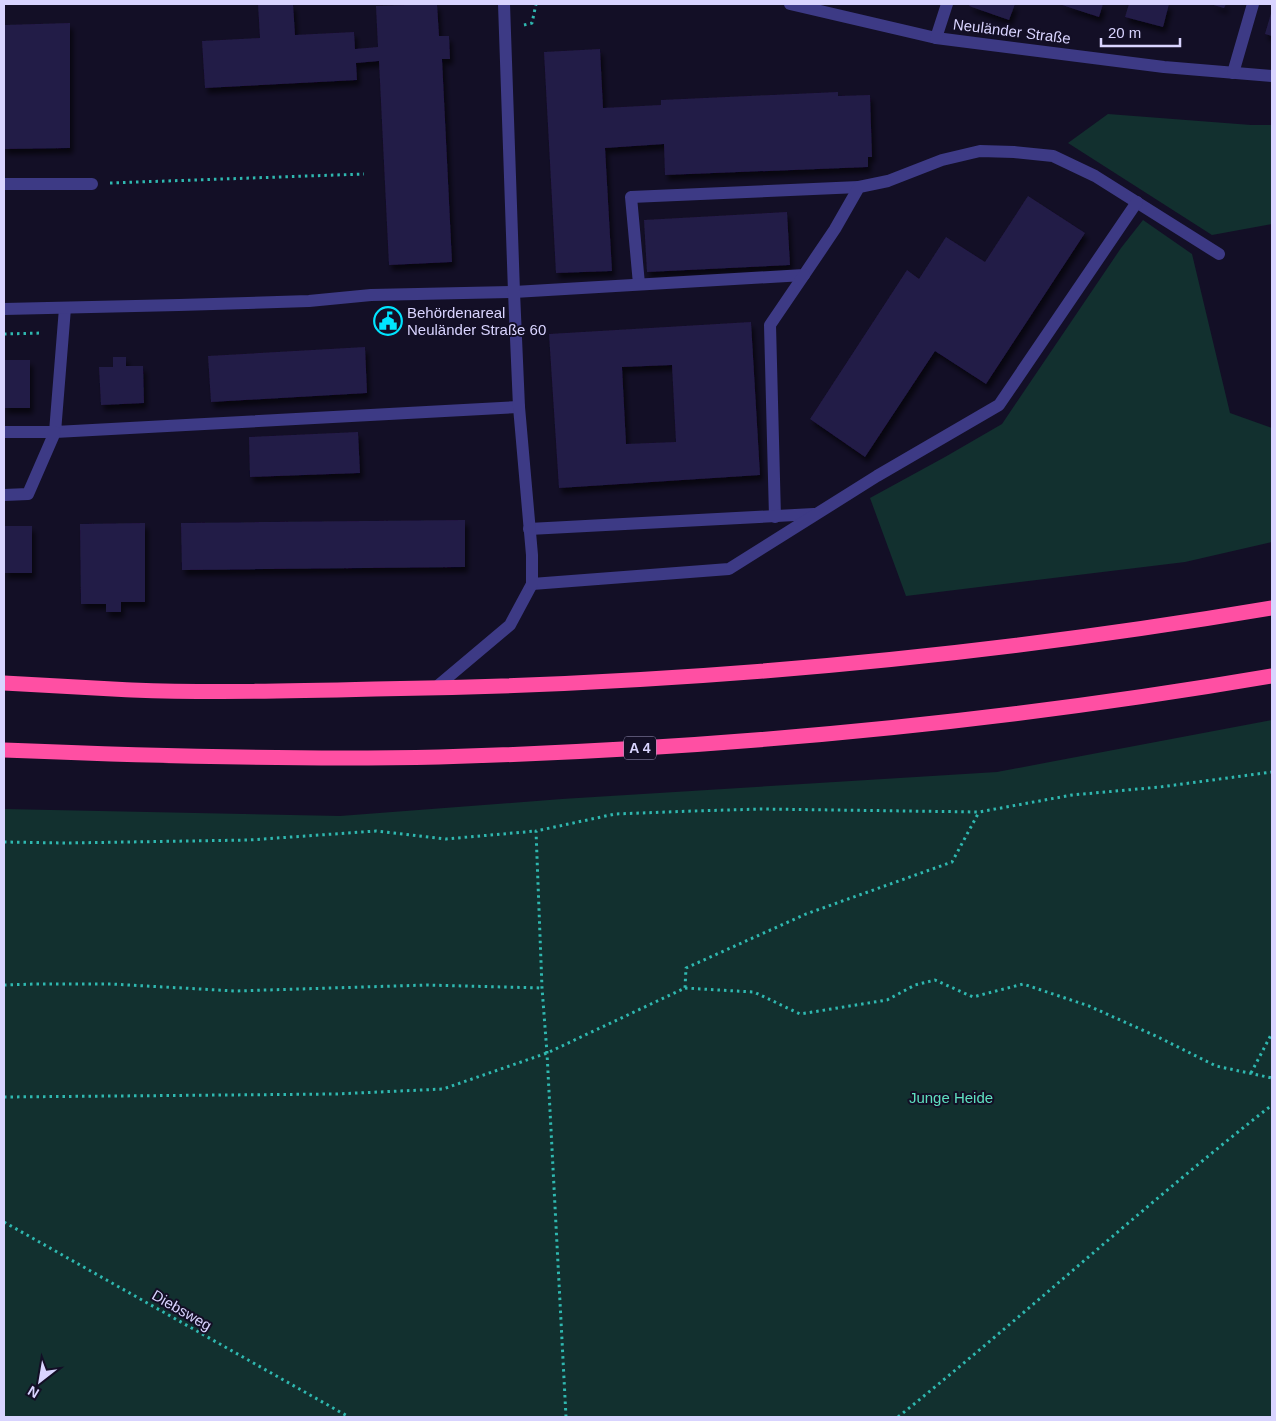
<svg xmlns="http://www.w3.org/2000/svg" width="1276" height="1421" font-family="Arial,sans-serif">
	<defs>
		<filter id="shadow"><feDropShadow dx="3" dy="5.5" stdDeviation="2.5" flood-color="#0009"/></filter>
	</defs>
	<rect width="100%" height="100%" fill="#130f26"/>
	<g fill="#12302f">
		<polygon points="1108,114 1251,125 1272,125 1272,224 1212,235 1068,143"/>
		<polygon points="1143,220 1192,254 1230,413 1272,428 1272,542 1185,562 906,596 870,498 945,457 1002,424 1121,248"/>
		<polygon points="1272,720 1272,1417 4,1417 4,809 340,816 562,799 997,772"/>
	</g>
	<g fill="#241b47" fill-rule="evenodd" filter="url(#shadow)">
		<polygon points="258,4 293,4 295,35 354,32 355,49 378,47 376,6 437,4 439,36 449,36 450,59 442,59 452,262 389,265 379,61 356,63 357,80 205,88 202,41 260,38"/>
		<polygon points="970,4 1015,4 1009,20 969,6"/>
		<polygon points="1059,4 1103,4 1099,17"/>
		<polygon points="1129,4 1169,4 1163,27 1125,17"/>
		<polygon points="1210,4 1226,4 1224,8"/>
		<polygon points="1272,10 1272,36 1265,34"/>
		<polygon points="70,23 70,148 4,149 4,25"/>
		<polygon points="600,49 603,108 661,105 661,100 838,92 838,96 870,95 872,157 868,157 868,167 665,175 664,144 605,148 612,271 556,273 544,52"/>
		<polygon points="1028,196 1085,233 986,384 935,351 865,457 810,419 907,270 919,279 946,237 985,262"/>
		<polygon points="787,212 790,265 647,272 644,220"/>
		<path d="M751 322 760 475 559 488 549 334ZM672 365 676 442 626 444 622 367Z"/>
		<polygon points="365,347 367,393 211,402 208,356"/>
		<polygon points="113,357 126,357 126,366 143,366 144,403 101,405 99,367 113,367"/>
		<rect x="4" y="360" width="26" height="48"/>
		<polygon points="358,432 360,473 250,477 249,437"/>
		<polygon points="465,520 465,567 182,570 181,523"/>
		<polygon points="145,523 145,602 121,602 121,612 106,612 106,604 81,604 80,524"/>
		<rect x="4" y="526" width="28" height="47"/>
	</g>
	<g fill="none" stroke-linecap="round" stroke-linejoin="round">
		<g stroke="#2fb8b0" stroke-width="3" stroke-dasharray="2.5 4" stroke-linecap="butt">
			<polyline points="524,25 532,23 536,4"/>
			<polyline points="110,183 364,174"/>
			<polyline points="4,334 43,333"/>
			<polyline points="4,842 66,843 249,840 376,831 446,839 536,831"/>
			<polyline points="4,985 36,984 111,984 235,991 427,985 542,988"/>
			<polyline points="685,988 754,992 800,1014 887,1000 915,985 935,980 973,997 1023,984 1089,1006 1158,1037 1216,1066 1272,1078"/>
			<polyline points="1251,1073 1272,1033"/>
			<polyline points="4,1097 336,1094 443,1089 547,1053 685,988 686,968 806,914 952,862 979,812"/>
			<polyline points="4,1222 349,1417"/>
			<polyline points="566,1417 547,1053 542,988 536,831 615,814 693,811 762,809 979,812 1072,795 1160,787 1272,772"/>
			<path d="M898 1417C1025 1315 1144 1205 1272 1105"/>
		</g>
		<g stroke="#3d3a85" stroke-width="12">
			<polyline points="790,4 936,38 1164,67 1272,76"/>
			<polyline points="936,38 947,4"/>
			<polyline points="1233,73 1253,4"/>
			<polyline points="4,184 92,184"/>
			<polyline points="639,284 631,197 859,187"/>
			<polyline points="65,308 55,432 519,407"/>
			<polyline points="4,309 179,305 309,301 371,295 514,292 804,275 835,229 859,187 888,181 942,160 980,151 1014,152 1053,156 1095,176 1219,254"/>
			<polyline points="4,432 55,432 28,494 4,495"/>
			<polyline points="775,517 770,325 804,275"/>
			<polyline points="529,529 814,514"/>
			<polyline points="532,584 729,569 877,476 999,405 1137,202"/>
			<polyline points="434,689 510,625 532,584 532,555 519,407 514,292 504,4"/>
		</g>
		<g stroke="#ff4fa3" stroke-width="15">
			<path d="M4 683C46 685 89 688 132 690 212 693 294 691 375 689 675 685 976 658 1272 608"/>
			<path d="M4 750C149 756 294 760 439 757 718 749 997 723 1272 676"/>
		</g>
	</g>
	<defs>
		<symbol id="civic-ring" viewBox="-11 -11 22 22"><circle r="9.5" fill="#130f26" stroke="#00e5ff" stroke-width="1.5"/><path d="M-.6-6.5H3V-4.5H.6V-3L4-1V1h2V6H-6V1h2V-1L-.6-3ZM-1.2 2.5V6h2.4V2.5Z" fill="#00e5ff"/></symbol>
	</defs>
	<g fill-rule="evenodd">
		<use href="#civic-ring" x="372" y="305" width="32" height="32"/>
	</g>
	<g text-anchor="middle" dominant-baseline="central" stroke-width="4" stroke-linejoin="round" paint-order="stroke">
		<rect fill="#130f26" stroke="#9e99be" stroke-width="1" x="624" y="736.5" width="32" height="23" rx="4"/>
		<g font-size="14" font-weight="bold" fill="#d9d4ff">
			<text x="640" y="748">A 4</text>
		</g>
		<g font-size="15" fill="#d9d4ff" stroke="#130f26">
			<text transform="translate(1012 31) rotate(7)">Neuländer Straße</text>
			<text transform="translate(182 1310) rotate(30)">Diebsweg</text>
		</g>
		<g font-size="15" fill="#d9d4ff" stroke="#130f26" text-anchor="start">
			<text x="407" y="312">Behördenareal<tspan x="407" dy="17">Neuländer Straße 60</tspan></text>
		</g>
		<g font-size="15" fill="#5fe0c0" stroke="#130f26">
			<text x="951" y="1097">Junge Heide</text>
		</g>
	</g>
	<rect width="1276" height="1421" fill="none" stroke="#d9d4ff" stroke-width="10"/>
	<g transform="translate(40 1381) rotate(211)" stroke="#130f26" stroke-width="4" paint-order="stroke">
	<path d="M0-4L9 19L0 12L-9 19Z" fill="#d9d4ff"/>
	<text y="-8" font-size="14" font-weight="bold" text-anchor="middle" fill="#d9d4ff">N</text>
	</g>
	<path d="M1101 38v8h79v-8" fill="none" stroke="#d9d4ff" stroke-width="2.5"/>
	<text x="1108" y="38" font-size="15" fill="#d9d4ff" stroke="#130f26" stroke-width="4" paint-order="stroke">20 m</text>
</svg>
